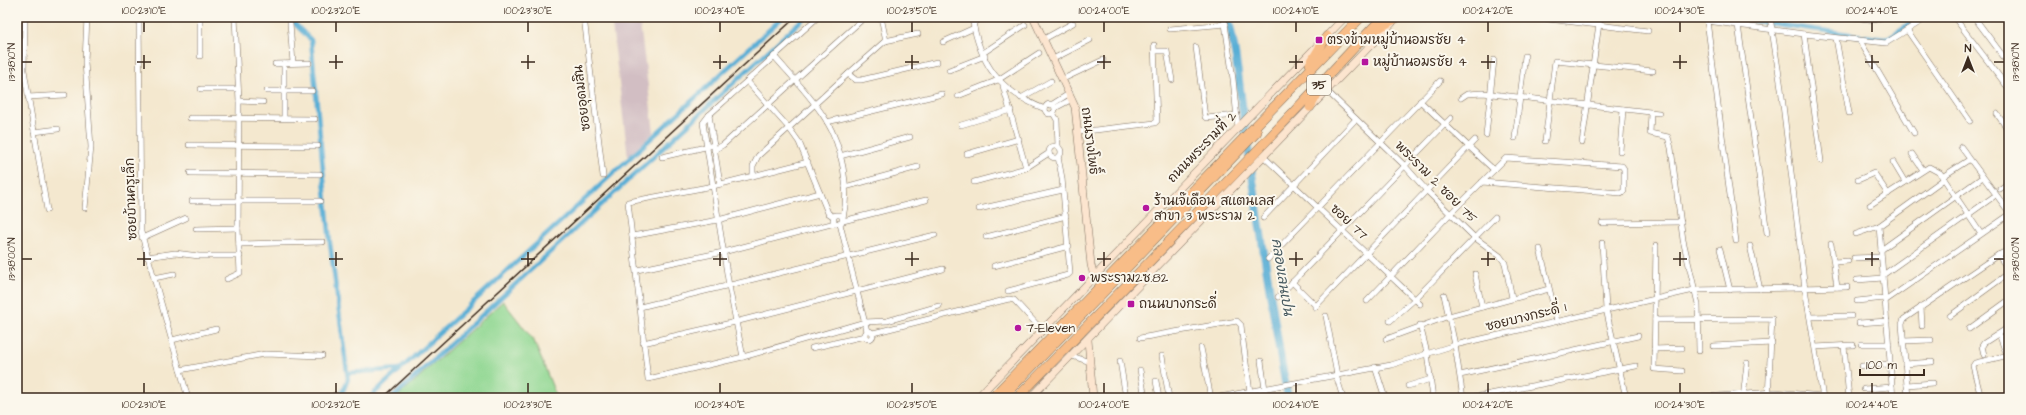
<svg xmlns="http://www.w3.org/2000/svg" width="2026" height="415" font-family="'Architects Daughter','Playpen Sans Thai',sans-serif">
	<rect width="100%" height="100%" fill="#fbf7ec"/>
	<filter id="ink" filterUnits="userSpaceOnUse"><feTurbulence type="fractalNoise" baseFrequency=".025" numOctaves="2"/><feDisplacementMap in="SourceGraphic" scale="8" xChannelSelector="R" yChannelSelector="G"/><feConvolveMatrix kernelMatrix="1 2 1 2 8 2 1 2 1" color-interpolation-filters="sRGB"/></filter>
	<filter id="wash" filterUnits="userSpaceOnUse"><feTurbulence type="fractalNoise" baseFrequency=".012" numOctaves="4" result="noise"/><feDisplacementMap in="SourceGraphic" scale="16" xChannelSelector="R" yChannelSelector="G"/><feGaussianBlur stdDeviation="0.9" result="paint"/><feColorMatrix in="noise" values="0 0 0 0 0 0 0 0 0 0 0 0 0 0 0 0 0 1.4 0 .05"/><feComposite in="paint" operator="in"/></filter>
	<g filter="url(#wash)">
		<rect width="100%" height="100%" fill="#f4e8cf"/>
		<polygon fill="#d2bec3" points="611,17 639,17 654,132 628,157"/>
		<polygon fill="#90d792" stroke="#668058" points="503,301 534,341 557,398 396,398"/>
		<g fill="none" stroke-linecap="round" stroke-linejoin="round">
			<g stroke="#58aed5" stroke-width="4.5">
				<polyline points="288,17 311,40 330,243 348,379 340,398"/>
				<polyline points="1724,17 1886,39 1919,17"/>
				<polyline points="347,373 400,369"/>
				<polyline points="369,398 783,17"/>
				<polyline points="392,398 805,17"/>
			</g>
			<path stroke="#58aed5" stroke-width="8" d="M1228 17C1237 54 1240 91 1245 128 1259 218 1271 308 1288 398"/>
		</g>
	</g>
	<g filter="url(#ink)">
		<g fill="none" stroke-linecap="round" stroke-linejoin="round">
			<defs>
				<g id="street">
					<polyline points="25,17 24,70 47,210"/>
					<polyline points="139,17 141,232 188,398"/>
					<polyline points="200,17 200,56"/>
					<polyline points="584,17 603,176"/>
					<polyline points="881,17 886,41"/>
					<path d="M972 17C980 65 999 91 1045 109"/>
					<polyline points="1224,17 1233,79 1238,128"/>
					<polyline points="1770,17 1781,88 1805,289 1823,398"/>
					<polyline points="1853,17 1875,20 1882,17"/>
					<polyline points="1954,17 2009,89"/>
					<polyline points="1974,17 2009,64"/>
					<polyline points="1548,19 1648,31"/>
					<polyline points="707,20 716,17"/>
					<polyline points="290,23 293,63"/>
					<polyline points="973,23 983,17"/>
					<polyline points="1738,25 1767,233"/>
					<polyline points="1170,29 1226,24"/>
					<polyline points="1907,30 1970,121"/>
					<polyline points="1804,34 1821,161"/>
					<polyline points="1836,38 1849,113"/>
					<polyline points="1044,39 1073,23"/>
					<polyline points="1860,41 1914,133"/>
					<polyline points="943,42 974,28"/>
					<polyline points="1196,47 1205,117 1206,118 1237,115"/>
					<polyline points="1154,51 1167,51 1172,80"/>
					<polyline points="983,53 1025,25"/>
					<path d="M774 56C792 77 812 97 826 120 842 146 850 189 843 218"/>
					<polyline points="1053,59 1090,40"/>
					<polyline points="275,64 309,63"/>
					<polyline points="949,70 985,56"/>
					<polyline points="848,74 885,41 918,34"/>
					<polyline points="1063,79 1103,60"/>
					<polyline points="747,81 789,128 799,142 828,213 834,217"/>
					<polyline points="1003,86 1026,168"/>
					<polyline points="201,89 238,89"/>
					<polyline points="1326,90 1405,166 1427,191 1474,237 1500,256 1505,263 1512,298"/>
					<polyline points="267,91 312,91"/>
					<polyline points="958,96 998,80 1039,53"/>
					<polyline points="28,97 65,95"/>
					<polyline points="1021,98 1051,81"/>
					<polyline points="1461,98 1467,94 1483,93 1659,113"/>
					<polyline points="239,101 263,102"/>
					<polyline points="1420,101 1494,170"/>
					<circle cx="1050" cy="109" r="5"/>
					<polyline points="1051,105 1070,93"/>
					<polyline points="1055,108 1072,99"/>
					<polyline points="1053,113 1057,120 1058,146"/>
					<polyline points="1651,113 1650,133 1668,137 1671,148 1683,240 1698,304 1699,351"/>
					<polyline points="1997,114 2009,131"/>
					<polyline points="709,115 720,184"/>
					<polyline points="190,118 315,119"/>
					<polyline points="284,118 284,64"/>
					<polyline points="827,122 942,94"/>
					<polyline points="961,125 1011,110"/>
					<polyline points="34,132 58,129"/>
					<polyline points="1078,132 1155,123 1157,121 1154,45"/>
					<polyline points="1486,135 1494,60"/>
					<polyline points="1515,138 1525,56"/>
					<polyline points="1545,141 1555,61 1653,71"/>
					<polyline points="1582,143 1600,17"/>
					<polyline points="189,145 318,146"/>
					<circle cx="1055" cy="152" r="6"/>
					<polyline points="1961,147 2009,212"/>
					<polyline points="714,150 723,145 865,17"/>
					<polyline points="1620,151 1623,109"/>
					<polyline points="967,154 1019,139"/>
					<polyline points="1912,154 1923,170"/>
					<polyline points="840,156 910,137"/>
					<polyline points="1263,156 1420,304"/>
					<polyline points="662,157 714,145"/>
					<polyline points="808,162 713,186 628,202 648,379 743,357 865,322 887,321 939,306"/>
					<polyline points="1893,162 1905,182"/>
					<polyline points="190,173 320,174"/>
					<polyline points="753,176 753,166 758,156 848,74 856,80 861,80 937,62"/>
					<polyline points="1942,177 1967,161"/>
					<polyline points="1858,180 1874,173 1888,194"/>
					<polyline points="974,182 1026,168 1049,153"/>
					<polyline points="845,187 918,167"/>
					<polyline points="2000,189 2009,183"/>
					<polyline points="192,201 320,201"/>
					<polyline points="1870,205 1929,167 1940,173 1981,234"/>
					<polyline points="85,208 91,147 85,62 87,17"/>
					<polyline points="979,209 1063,190"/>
					<polyline points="1263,218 1356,119"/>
					<polyline points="843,221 926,200"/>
					<polyline points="1602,223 1681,222"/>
					<polyline points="840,224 867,331"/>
					<polyline points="1879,226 1893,398"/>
					<polyline points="196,229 238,228"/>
					<polyline points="1856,234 1879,226 1944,179"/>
					<polyline points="632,236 718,220 820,193"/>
					<polyline points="986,237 1066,216"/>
					<polyline points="142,238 186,218"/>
					<polyline points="1736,241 1707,21 1804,34 1886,43 1920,22"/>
					<polyline points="1602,243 1606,309 1626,398"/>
					<polyline points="239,244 323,242"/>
					<polyline points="1831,244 1837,287"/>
					<polyline points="1656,245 1654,369 1682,371"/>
					<polyline points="1750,246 1760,289"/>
					<polyline points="1540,249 1557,321"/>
					<polyline points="1720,249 1730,290"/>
					<polyline points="1881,250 1980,179"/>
					<polyline points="1998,255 2009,270"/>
					<polyline points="147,257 175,253 199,256 240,256"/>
					<polyline points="1854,258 1881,257"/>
					<polyline points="1268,259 1440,81"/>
					<polyline points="1834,262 1848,261"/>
					<polyline points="994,266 1069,246"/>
					<polyline points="637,270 723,252 835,223 840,224 843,220 841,215 835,215 833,220 835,223"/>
					<polyline points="1475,274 1482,307"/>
					<polyline points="1883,275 1993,197"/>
					<polyline points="154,278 174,274"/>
					<polyline points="227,279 240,273 238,228 239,101 235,17"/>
					<polyline points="1857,280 1883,278"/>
					<polyline points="1292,282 1316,306"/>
					<polyline points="1008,291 1068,275 1070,273 1062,178 1058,157"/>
					<polyline points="1444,295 1455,345 1463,398"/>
					<polyline points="1278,297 1451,118"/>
					<polyline points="1367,301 1450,214 1506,158 1622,166 1624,169 1624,191 1621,193 1482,182"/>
					<polyline points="1857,301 1885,298"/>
					<polyline points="1885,301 2009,215"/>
					<polyline points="640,307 935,235"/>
					<polyline points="1315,307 1475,140"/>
					<polyline points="1921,307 1922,326"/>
					<polyline points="1326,316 1337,375"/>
					<polyline points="1950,316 2009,273"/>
					<polyline points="1810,317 1851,316"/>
					<polyline points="1655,320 1772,319 1768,398"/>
					<polyline points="1390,321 1415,299 1495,217"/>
					<polyline points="1859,323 1887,321"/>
					<polyline points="1420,325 1427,353 1433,398"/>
					<polyline points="1969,329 2009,300"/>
					<circle cx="869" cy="335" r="4"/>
					<polyline points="873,333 1009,299 1014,300 1042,330"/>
					<polyline points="1999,334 2005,350"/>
					<polyline points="1140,338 1237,321 1241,325 1242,334 1250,392"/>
					<polyline points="1386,339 1449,316 1549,289"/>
					<polyline points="172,340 216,329"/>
					<polyline points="1903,341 1931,340"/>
					<polyline points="643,343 731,323 943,269"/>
					<polyline points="1861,344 1889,344"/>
					<polyline points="1713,346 1772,343"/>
					<polyline points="1844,346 1849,398"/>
					<polyline points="1815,347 1853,345"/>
					<polyline points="812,348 865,336"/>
					<polyline points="1201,348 1211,398"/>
					<polyline points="1654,349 1682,348"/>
					<polyline points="1984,355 1982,346 1984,343 2009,327"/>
					<polyline points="1072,356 1090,362"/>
					<polyline points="1162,356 1169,398"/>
					<polyline points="743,357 729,286 703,123 709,115 818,17"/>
					<polyline points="1120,361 1126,398"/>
					<polyline points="1261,361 1265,389"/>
					<polyline points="1905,364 1932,362"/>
					<polyline points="1862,366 1890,364"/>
					<polyline points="1375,367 1385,398"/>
					<polyline points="180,370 265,354 322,356"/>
					<polyline points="1140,370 1145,398"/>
					<polyline points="1336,375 1343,398"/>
					<polyline points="1460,375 1638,336"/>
					<polyline points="1156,381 1159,398"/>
					<polyline points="1907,385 1933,383"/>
					<polyline points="1408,386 1431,379"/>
					<polyline points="1864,389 1892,387"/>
					<polyline points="333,398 335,395"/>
					<polyline points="1214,398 1391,365 1455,345 1694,290 1847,287"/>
					<polyline points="1469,398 1636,366"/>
					<polyline points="1688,398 1775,392 1823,396"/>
					<polyline points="1743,398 1747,363"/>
					<polyline points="1908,398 1902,324 1904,319 1998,255 2009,250"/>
					<polyline points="1981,398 1973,366 1975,363 2009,355"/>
				</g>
				<g id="secondary">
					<polyline points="1033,17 1075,107 1091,265 1094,276"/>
					<polyline points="17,21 25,17"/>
					<polyline points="1088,340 1093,398"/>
					<polyline points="977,398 1345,17"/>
					<polyline points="1030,398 1392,23"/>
				</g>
				<g id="highway">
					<polyline points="1375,30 1398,17"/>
					<polyline points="1310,64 1327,36"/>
					<polyline points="1310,107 1320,89"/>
					<polyline points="992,398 1361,17"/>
					<polyline points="1002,398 1257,132"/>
					<polyline points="1017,398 1254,154 1383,17"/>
				</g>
			</defs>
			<use href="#street" stroke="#7c6c5c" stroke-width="6"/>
			<use href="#secondary" stroke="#7c6c5c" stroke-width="8"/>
			<use href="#highway" stroke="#7c6c5c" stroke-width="10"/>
			<use href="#street" stroke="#fff" stroke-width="5"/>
			<use href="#secondary" stroke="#fce5cf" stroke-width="7"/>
			<use href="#highway" stroke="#f8bd88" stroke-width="9"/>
			<polyline stroke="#3b2a1e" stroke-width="1.5" points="383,398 796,17"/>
		</g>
	</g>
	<path fill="none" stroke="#3b2a1e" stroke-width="1.5" d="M144 22V32M336 22V32M528 22V32M720 22V32M912 22V32M1104 22V32M1296 22V32M1488 22V32M1680 22V32M1872 22V32M144 55V69M336 55V69M528 55V69M720 55V69M912 55V69M1104 55V69M1296 55V69M1488 55V69M1680 55V69M1872 55V69M22 62H32M137 62H151M329 62H343M521 62H535M713 62H727M905 62H919M1097 62H1111M1289 62H1303M1481 62H1495M1673 62H1687M1865 62H1879M1994 62H2004M144 252V266M336 252V266M528 252V266M720 252V266M912 252V266M1104 252V266M1296 252V266M1488 252V266M1680 252V266M1872 252V266M22 259H32M137 259H151M329 259H343M521 259H535M713 259H727M905 259H919M1097 259H1111M1289 259H1303M1481 259H1495M1673 259H1687M1865 259H1879M1994 259H2004M144 383V393M336 383V393M528 383V393M720 383V393M912 383V393M1104 383V393M1296 383V393M1488 383V393M1680 383V393M1872 383V393"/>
	<g fill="#b5179e" stroke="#fbf7ec" stroke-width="1.5">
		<rect x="1315" y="36" width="8" height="8" rx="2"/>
		<rect x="1361" y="58" width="8" height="8" rx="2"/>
		<circle cx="1146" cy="208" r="4"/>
		<circle cx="1082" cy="278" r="4"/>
		<rect x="1127" y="300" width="8" height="8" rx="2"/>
		<circle cx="1018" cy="328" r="4"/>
	</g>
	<g text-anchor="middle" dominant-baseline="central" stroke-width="4" stroke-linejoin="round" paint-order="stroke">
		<rect fill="#fbf7ec" stroke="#75685c" stroke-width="1" x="1307" y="75" width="24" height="20" rx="3"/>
		<g font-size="12" font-weight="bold" fill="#3b2a1e">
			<text x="1319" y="85">35</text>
		</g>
		<g font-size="13" fill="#3b2a1e" stroke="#fbf7ec" text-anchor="start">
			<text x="1327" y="40">ตรงข้ามหมู่บ้านอมรชัย 4</text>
			<text x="1373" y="62">หมู่บ้านอมรชัย 4</text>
			<text x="1154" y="201">ร้านเจ๊เดือน สแตนเลส<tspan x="1154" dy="15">สาขา 3 พระราม 2</tspan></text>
			<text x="1090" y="278">พระราม2ซ.82</text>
			<text x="1139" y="304">ถนนบางกระดี่</text>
			<text x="1026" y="328">7-Eleven</text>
		</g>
		<g font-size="13" fill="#3b2a1e" stroke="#fbf7ec">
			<text transform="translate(582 98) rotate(-97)">ซอยอุดมสิน</text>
			<text transform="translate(1090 141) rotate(83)">ถนนรางโพธิ์</text>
			<text transform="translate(1202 147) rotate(-46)">ถนนพระรามที่ 2</text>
			<text transform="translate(1436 182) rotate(45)">พระราม 2 ซอย 75</text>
			<text transform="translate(131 199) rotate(-92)">ซอยบ้านครูเล็ก</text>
			<text transform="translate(1349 222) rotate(43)">ซอย 77</text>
			<text transform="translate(1526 317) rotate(-14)">ซอยบางกระดี่ 1</text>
		</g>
		<g font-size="14" font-style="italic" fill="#45585e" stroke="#fbf7ec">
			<text transform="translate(1282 277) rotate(81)">คลองเลนเปน</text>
		</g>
	</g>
	<rect width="2026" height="415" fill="none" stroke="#fbf7ec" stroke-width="44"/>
	<g transform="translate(1968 58)" stroke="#fbf7ec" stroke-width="3" paint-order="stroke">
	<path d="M0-3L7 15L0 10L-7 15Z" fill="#3b2a1e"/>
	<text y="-6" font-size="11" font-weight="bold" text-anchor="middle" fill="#3b2a1e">N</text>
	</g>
	<path d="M1860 369v6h64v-6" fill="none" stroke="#3b2a1e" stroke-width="2"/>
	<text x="1866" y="369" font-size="12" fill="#3b2a1e" stroke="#fbf7ec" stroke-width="3" paint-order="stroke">100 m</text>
	<rect x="22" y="22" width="1982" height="371" fill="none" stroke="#3b2a1e" stroke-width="1.5"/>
	<g font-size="10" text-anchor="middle" fill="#3b2a1e">
		<text x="144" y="14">100°23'10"E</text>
		<text x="336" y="14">100°23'20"E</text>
		<text x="528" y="14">100°23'30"E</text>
		<text x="720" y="14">100°23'40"E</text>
		<text x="912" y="14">100°23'50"E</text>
		<text x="1104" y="14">100°24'00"E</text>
		<text x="1296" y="14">100°24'10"E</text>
		<text x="1488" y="14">100°24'20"E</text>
		<text x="1680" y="14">100°24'30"E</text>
		<text x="1872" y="14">100°24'40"E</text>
		<text transform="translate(11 62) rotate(-90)" y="4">13°38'10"N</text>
		<text transform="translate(2015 62) rotate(-90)" y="4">13°38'10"N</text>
		<text transform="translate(11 259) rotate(-90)" y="4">13°38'00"N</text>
		<text transform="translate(2015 259) rotate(-90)" y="4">13°38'00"N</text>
		<text x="144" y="408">100°23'10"E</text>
		<text x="336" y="408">100°23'20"E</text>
		<text x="528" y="408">100°23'30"E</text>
		<text x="720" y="408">100°23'40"E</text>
		<text x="912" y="408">100°23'50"E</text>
		<text x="1104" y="408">100°24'00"E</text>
		<text x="1296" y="408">100°24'10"E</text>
		<text x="1488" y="408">100°24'20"E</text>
		<text x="1680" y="408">100°24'30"E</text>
		<text x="1872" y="408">100°24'40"E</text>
	</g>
</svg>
